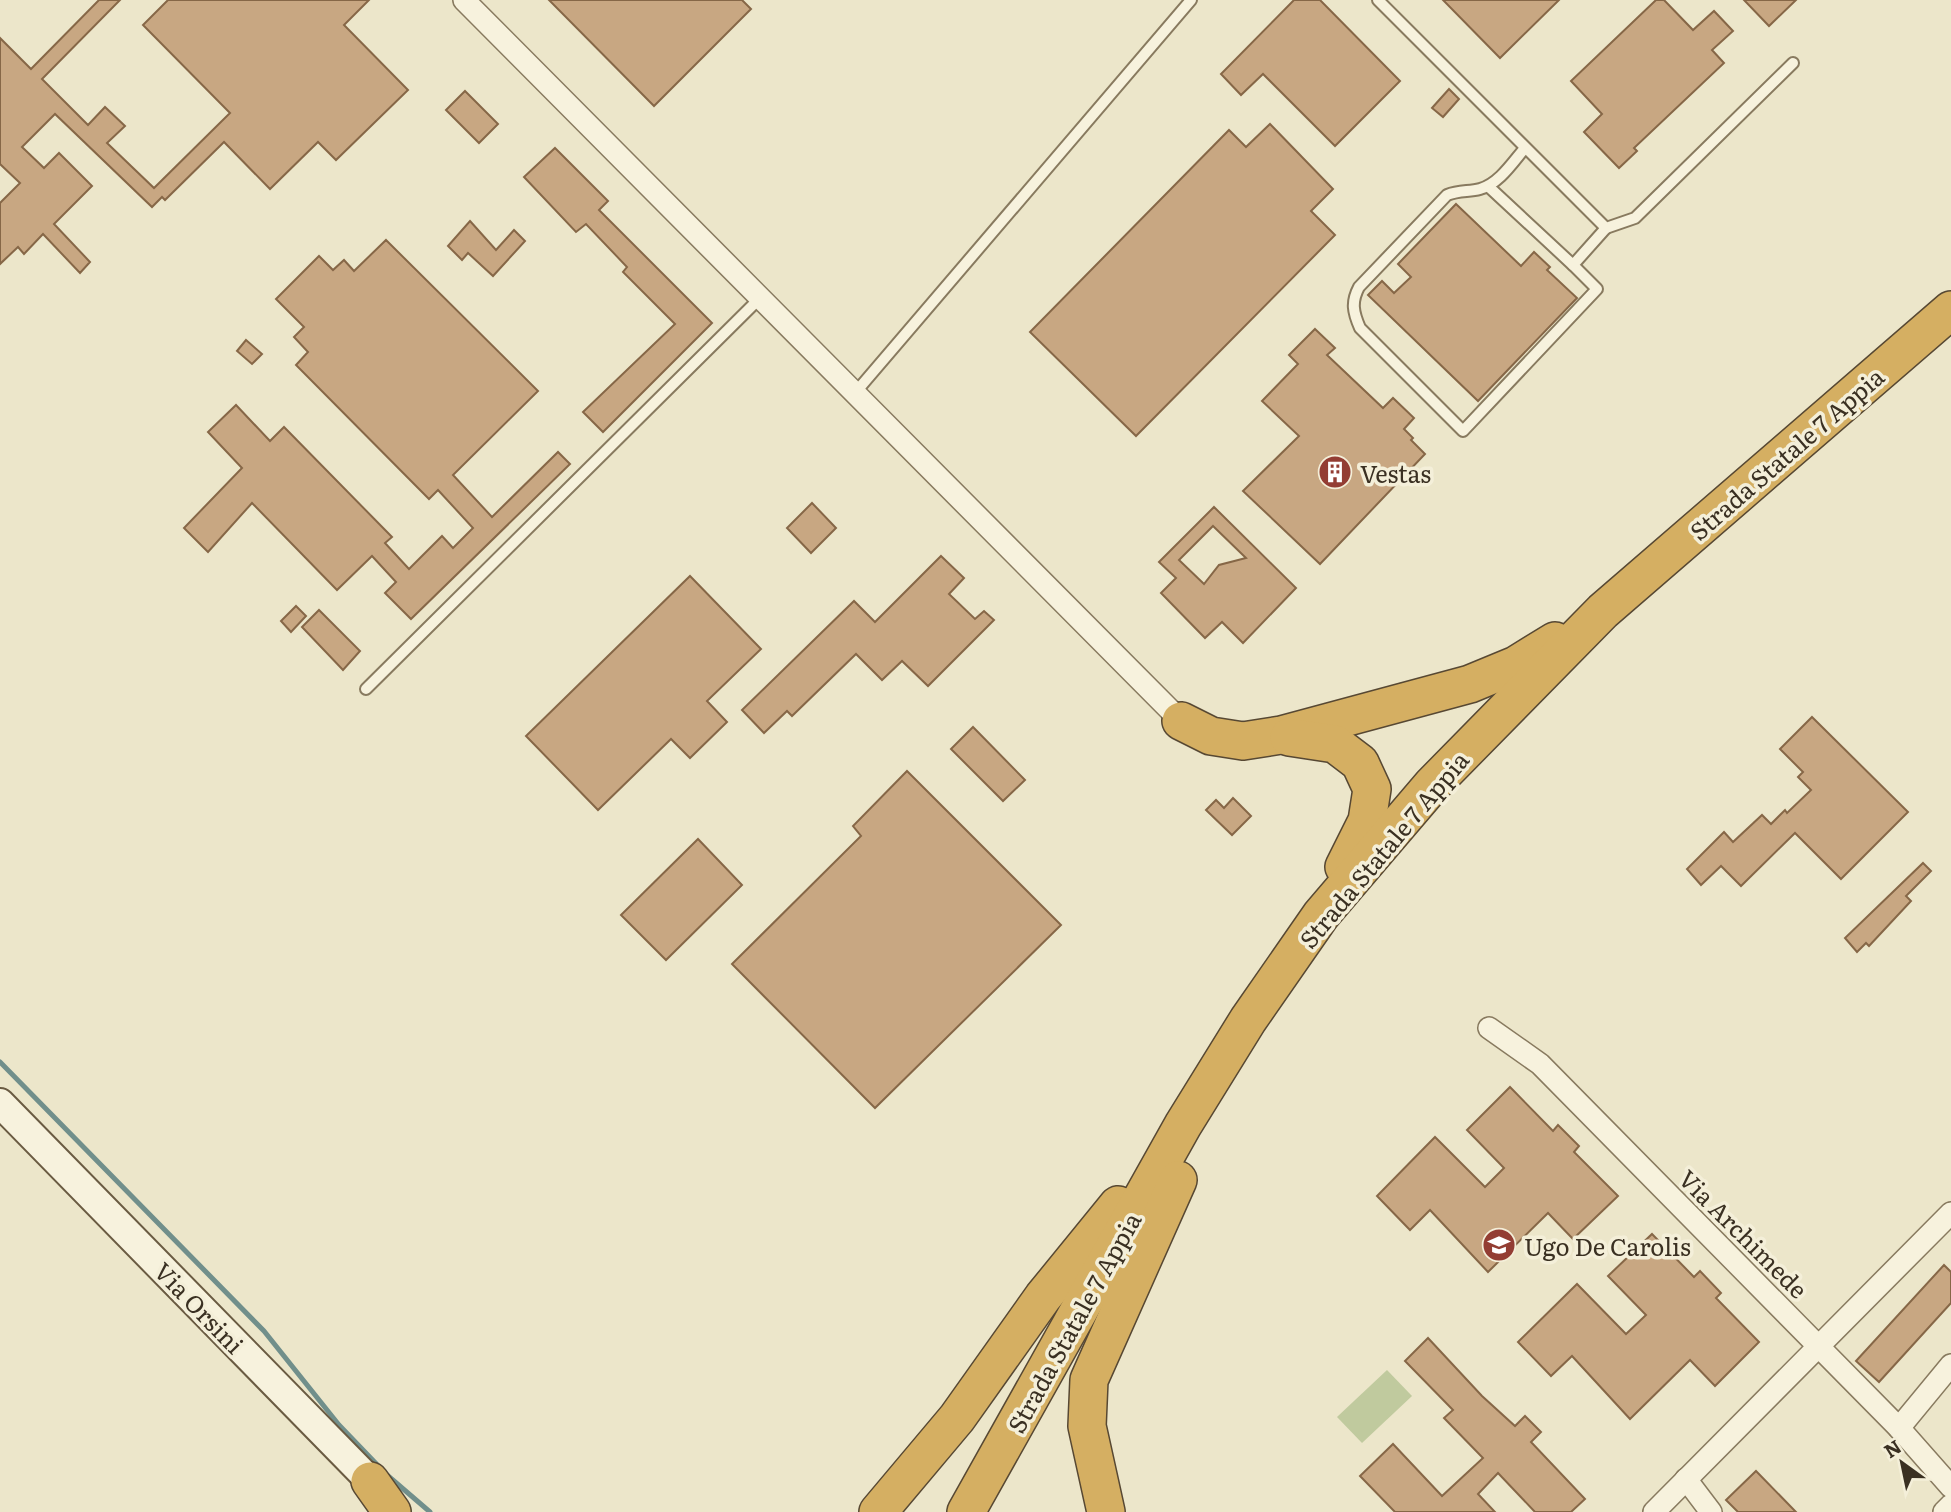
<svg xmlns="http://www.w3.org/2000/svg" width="1951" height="1512" font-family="Literata,serif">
	<rect width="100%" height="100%" fill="#ece6ca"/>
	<polygon fill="#c0ca9e" points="1387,1370 1412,1396 1362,1443 1337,1417"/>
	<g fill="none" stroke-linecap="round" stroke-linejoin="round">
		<polyline stroke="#718f8b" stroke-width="5" points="0,1062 264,1331 339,1425 387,1475 430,1512"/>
	</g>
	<g fill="#c8a782" stroke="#866747" stroke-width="2" fill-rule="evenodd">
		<polygon points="99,0 120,0 42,79 88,125 105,107 125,126 107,143 154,188 230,113 143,25 168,0 369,0 344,25 408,90 336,160 318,142 270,189 224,142 165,200 162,197 152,207 55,114 22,147 44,168 59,153 92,186 54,224 90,262 80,273 43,234 24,254 18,247 0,264 0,203 20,183 0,164 0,38 31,69"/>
		<polygon points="549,0 742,0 751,9 654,106"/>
		<polygon points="1294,0 1320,0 1400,81 1335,146 1263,74 1241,95 1221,74"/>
		<polygon points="1443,0 1559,0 1500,58"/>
		<polygon points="1656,0 1664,0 1693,30 1714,11 1733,31 1712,50 1724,63 1634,148 1637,151 1619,168 1584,132 1602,114 1571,81"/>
		<polygon points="1744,0 1796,0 1769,26"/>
		<polygon points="1449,89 1459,99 1443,117 1432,108"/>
		<polygon points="465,91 498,124 479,143 446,110"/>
		<polygon points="1270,124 1333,189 1311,211 1335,235 1136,436 1030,332 1229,130 1246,147"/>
		<polygon points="555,148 608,201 599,210 712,323 603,432 583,412 675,324 623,272 627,267 586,224 576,232 524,177"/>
		<polygon points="1456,204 1521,266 1534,252 1550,267 1547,270 1577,298 1478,401 1368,295 1382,281 1394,293 1411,277 1398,264"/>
		<polygon points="470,221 496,250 514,230 525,241 493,276 468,253 462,260 448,246"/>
		<polygon points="386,240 538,391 453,475 492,517 558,452 570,464 411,619 385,593 396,582 372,556 337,590 252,503 208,552 184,528 242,468 208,432 236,405 270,441 284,427 392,537 385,543 409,569 442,536 453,548 473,528 438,490 429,499 296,365 308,352 294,337 304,327 276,299 319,256 333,270 344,260 354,271"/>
		<polygon points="1315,329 1335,348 1327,355 1383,408 1393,398 1414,418 1404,429 1413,438 1411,440 1425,454 1320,564 1243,491 1299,436 1262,401 1298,364 1289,355"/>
		<polygon points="246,340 262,354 252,364 237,351"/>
		<polygon points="812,503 836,528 811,553 787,528"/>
		<path d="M1214 507 1296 588 1243 643 1222 622 1205 638 1161 593 1176 578 1159 562ZM1213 526 1246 558 1219 565 1204 584 1179 560Z"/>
		<polygon points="941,556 964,578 949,594 975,619 984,611 994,620 928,686 902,661 882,680 856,654 792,716 787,711 764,733 742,710 854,601 875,622"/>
		<polygon points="690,576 761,649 707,701 727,722 690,758 671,739 598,810 526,736"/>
		<polygon points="296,606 306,616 291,632 281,621"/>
		<polygon points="319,610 360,651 343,670 302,627"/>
		<polygon points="1812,717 1908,812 1841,879 1795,833 1741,886 1721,866 1701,885 1687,869 1724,832 1733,842 1762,815 1771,824 1785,810 1787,813 1811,790 1798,777 1803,772 1780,749"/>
		<polygon points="973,727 1025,780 1003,801 951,749"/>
		<polygon points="907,771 1061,925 875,1108 732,964 861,836 853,826"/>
		<polygon points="1233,798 1251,816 1232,835 1206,810 1216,800 1224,808"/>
		<polygon points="698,839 742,885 666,960 621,915"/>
		<polygon points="1923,863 1931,871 1906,896 1911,901 1869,946 1866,943 1857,952 1845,938"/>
		<polygon points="1510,1087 1553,1131 1558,1125 1579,1146 1574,1152 1618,1196 1573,1239 1548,1213 1488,1272 1430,1210 1410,1230 1377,1196 1435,1137 1485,1187 1504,1168 1467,1130"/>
		<polygon points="1652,1234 1694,1277 1700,1271 1721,1293 1716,1298 1759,1342 1715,1386 1690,1360 1630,1419 1572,1356 1551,1376 1518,1342 1577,1284 1626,1334 1646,1315 1608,1276"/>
		<polygon points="1944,1265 1951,1272 1951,1303 1879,1382 1856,1361"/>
		<polygon points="1428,1338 1482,1396 1515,1426 1525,1416 1541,1432 1531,1442 1585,1499 1571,1512 1535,1512 1498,1473 1478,1494 1495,1512 1395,1512 1360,1476 1393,1444 1442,1496 1483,1458 1444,1418 1453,1410 1405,1361"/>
		<polygon points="1756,1471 1796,1512 1738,1512 1726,1500"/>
	</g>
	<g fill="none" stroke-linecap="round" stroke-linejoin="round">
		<defs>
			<g id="lane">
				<polyline points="1378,0 1606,228 1635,218 1793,63"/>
				<path d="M1525 148C1513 162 1499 184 1480 189 1469 192 1459 190 1447 195L1359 287C1351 302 1353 312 1360 328L1463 431 1597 289 1573 265 1606 228"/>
				<polyline points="1489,187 1573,265"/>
				<polyline points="855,393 1191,0"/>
				<polyline points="366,689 760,298"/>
			</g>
			<g id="street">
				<polyline points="464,0 1181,721"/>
				<polyline points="1489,1028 1540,1064 1899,1428 1951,1487"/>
				<polyline points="1899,1428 1951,1365"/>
				<polyline points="1686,1479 1711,1512"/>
				<polyline points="1654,1512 1951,1213"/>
				<polyline points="1944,1512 1951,1505"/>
			</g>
			<polyline id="secondary" points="0,1103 385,1496"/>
			<g id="highway">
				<polyline points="1181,721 1211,736 1243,741 1281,735 1470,684 1516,665 1555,641"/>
				<polyline points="1289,737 1335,744 1360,763 1372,789 1367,821 1344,867"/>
				<polyline points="370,1481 392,1512"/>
				<polyline points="878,1512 957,1418 1043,1297 1118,1205"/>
				<polyline points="966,1512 1183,1125 1248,1020 1321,915 1432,785 1603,611 1951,310"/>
				<polyline points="1106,1512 1087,1426 1089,1380 1178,1180"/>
			</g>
		</defs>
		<use href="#lane" stroke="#887a5f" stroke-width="14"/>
		<use href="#street" stroke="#887a5f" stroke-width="24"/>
		<use href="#secondary" stroke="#6a5b42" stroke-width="32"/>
		<use href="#highway" stroke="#574833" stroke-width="40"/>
		<use href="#lane" stroke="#f7f2dd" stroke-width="10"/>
		<use href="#street" stroke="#f7f2dd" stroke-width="21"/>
		<use href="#secondary" stroke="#f7f2dd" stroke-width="28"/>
		<use href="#highway" stroke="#d5af62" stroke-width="37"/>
	</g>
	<defs>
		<symbol id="building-disc" viewBox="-11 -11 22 22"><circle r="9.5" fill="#933d33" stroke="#f4efd9"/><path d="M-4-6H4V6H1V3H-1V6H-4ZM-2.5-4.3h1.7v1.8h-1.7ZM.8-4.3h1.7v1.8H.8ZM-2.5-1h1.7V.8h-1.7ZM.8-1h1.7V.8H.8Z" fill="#fff"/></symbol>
		<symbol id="school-disc" viewBox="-11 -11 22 22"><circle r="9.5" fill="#933d33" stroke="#f4efd9"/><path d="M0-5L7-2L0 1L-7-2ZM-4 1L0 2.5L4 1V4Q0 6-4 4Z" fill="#fff"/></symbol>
	</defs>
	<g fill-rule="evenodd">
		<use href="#building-disc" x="1316" y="453" width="38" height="38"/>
		<use href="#school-disc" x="1480" y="1226" width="38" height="38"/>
	</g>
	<g text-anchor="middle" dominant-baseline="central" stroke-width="7" stroke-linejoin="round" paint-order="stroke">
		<g font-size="24" fill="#3a3022" stroke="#f4efd9">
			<text transform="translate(1786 453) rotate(-41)">Strada Statale 7 Appia</text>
			<text transform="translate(1383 849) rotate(-50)">Strada Statale 7 Appia</text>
			<text transform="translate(1744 1233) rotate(45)">Via Archimede</text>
			<text transform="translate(200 1307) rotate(46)">Via Orsini</text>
			<text transform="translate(1073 1322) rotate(-61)">Strada Statale 7 Appia</text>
		</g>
		<g font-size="24" fill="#3a3022" stroke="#f4efd9" text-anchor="start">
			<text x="1360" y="472">Vestas</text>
			<text x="1524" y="1245">Ugo De Carolis</text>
		</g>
	</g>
	<g transform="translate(1902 1463) rotate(327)" stroke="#f4efd9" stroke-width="5" paint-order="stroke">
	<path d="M0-5L12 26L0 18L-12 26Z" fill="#3a3022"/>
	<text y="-10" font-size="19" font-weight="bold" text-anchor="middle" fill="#3a3022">N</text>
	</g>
</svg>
